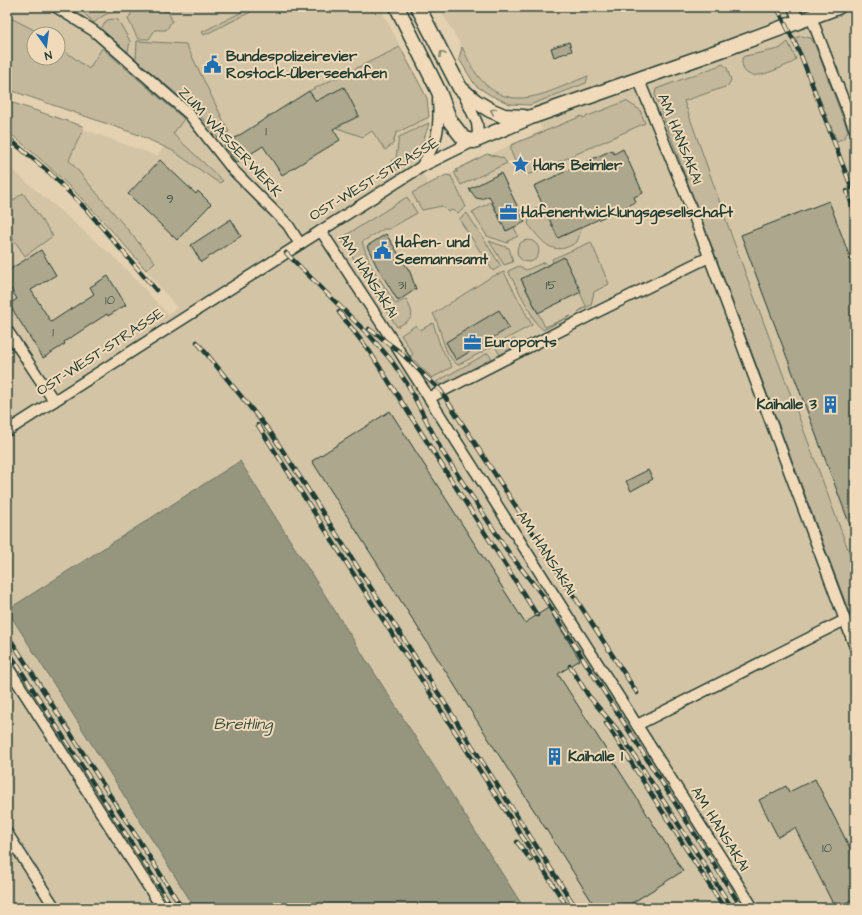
<svg xmlns="http://www.w3.org/2000/svg" width="862" height="915" font-family="'Architects Daughter',sans-serif">
	<rect width="100%" height="100%" fill="#e4d1b1"/>
	<filter id="ink" filterUnits="userSpaceOnUse"><feTurbulence type="fractalNoise" baseFrequency=".025" numOctaves="2"/><feDisplacementMap in="SourceGraphic" scale="8" xChannelSelector="R" yChannelSelector="G"/><feConvolveMatrix kernelMatrix="1 2 1 2 8 2 1 2 1" color-interpolation-filters="sRGB"/></filter>
	<g filter="url(#ink)">
		<g fill="#d4c4a6">
			<polygon points="7,7 380,7 427,98 429,123 424,142 414,156 428,184 542,130 531,97 523,99 510,98 495,93 478,76 439,7 855,7 855,908 524,908 240,461 7,610 7,165 114,257 168,314 177,308 146,270 155,262 69,160 83,129 157,156 184,119 102,48 89,69 58,46 58,34 42,34 7,16"/>
			<polygon points="7,612 195,908 7,908"/>
		</g>
		<g fill="#c4b89c" stroke="#727a68">
			<path d="M78 7H124L120 13C107 12 103 15 94 23Z"/>
			<polygon points="135,7 161,7 164,11 168,11 172,21 166,30 155,30 149,39 138,39 128,19"/>
			<polygon points="252,7 261,7 204,35 202,32"/>
			<polygon points="7,16 42,34 34,34 34,58 58,58 58,46 89,69 102,48 184,119 173,134 223,181 219,183 173,151 139,135 7,89"/>
			<polygon points="113,19 118,20 130,41 128,52 100,30 107,20"/>
			<polygon points="801,36 811,38 815,45 848,131 844,138 837,141 795,38"/>
			<polygon points="137,41 186,44 229,132 218,138 196,110 136,60"/>
			<path d="M788 42 796 59 792 63C776 69 740 90 742 58L745 56 779 49Z"/>
			<polygon points="400,47 427,98 429,117 396,133 393,144 385,150 372,131 363,137 337,128 323,107 320,107 309,91"/>
			<path d="M462 47C467 56 471 68 478 76 510 117 549 91 588 76L586 83 530 105 510 104 490 95 475 85 459 59Z"/>
			<polygon points="723,64 727,68 731,80 728,86 684,101 732,237 855,568 855,628 655,95 656,89"/>
			<path d="M7 101 82 126 83 129 69 160 155 262 146 270C103 219 59 172 7 131Z"/>
			<polygon points="626,101 640,110 645,123 534,173 529,174 520,172 511,152 511,145 582,116 583,118"/>
			<path d="M429 123C423 147 416 155 397 170L391 161 396 158 399 137Z"/>
			<polygon points="487,154 503,158 507,163 461,185 455,174 455,172 458,172 456,170"/>
			<polygon points="446,175 451,176 466,207 458,213 452,210 448,212 442,206 422,210 412,193"/>
			<polygon points="23,193 53,236 25,256 7,230 7,205"/>
			<path d="M407 197 417 213 389 229H384L362 242 371 266 396 304 406 299C415 317 414 318 397 327L342 240 343 237Z"/>
			<polygon points="491,202 506,231 514,227 518,236 508,241 508,243 487,236 472,212"/>
			<path d="M543 205 558 238 582 227 577 242C553 258 543 243 528 224 531 214 532 208 543 205Z"/>
			<polygon points="467,213 501,266 493,271 459,219"/>
			<circle cx="528" cy="251" r="11"/>
			<polygon points="489,241 509,248 513,262 504,265"/>
			<polygon points="591,242 609,284 594,292 591,305 578,312 586,306 564,258 553,263 552,259"/>
			<polygon points="545,262 548,266 521,279 545,327 571,316 543,330 536,323 508,271 519,266 526,270"/>
			<path d="M504 272 532 325 458 365C441 353 443 330 433 314L491 277Z"/>
			<polygon points="433,323 440,345 452,367 432,378 410,356 413,354 401,335 416,325 420,330"/>
			<polygon points="515,339 519,344 500,355 496,348"/>
			<polygon points="488,353 492,359 441,385 436,382"/>
		</g>
		<polygon fill="#96967f" stroke="#667261" points="240,461 260,493 524,908 195,908 7,610"/>
		<g fill="#ada78d" stroke="#1f3d34">
			<polygon points="569,42 572,51 554,57 551,48"/>
			<polygon points="344,87 359,116 333,129 340,140 282,175 263,146 236,163 224,145 309,91 316,101"/>
			<polygon points="623,149 643,193 634,197 636,202 558,238 534,186 612,150 614,154"/>
			<polygon points="160,160 196,194 198,191 211,204 177,240 128,194"/>
			<polygon points="501,173 525,222 506,231 489,196 481,199 476,198 469,189"/>
			<polygon points="829,201 855,271 854,536 741,235"/>
			<polygon points="231,219 241,236 201,262 191,245"/>
			<polygon points="386,234 410,272 416,289 398,301 376,265 367,246"/>
			<polygon points="41,250 56,275 31,290 51,322 94,294 90,287 108,276 126,305 108,316 107,314 64,342 65,344 43,358 9,304 17,299 7,283 7,271"/>
			<polygon points="564,257 581,292 538,313 521,279"/>
			<polygon points="499,310 509,328 456,360 446,342"/>
			<polygon points="390,411 525,623 548,608 580,660 558,674 683,871 624,908 596,908 312,461"/>
			<polygon points="648,470 653,479 631,491 626,481"/>
			<polygon points="815,779 855,858 855,898 835,908 795,828 778,837 759,800 786,786 789,792"/>
		</g>
		<g fill="none" stroke-linecap="round" stroke-linejoin="round">
			<defs>
				<g id="street">
					<polyline points="56,7 94,31 189,114 233,170 288,225 300,244"/>
					<polyline points="793,7 799,22"/>
					<polyline points="811,17 855,130"/>
					<polyline points="638,78 689,203 855,647"/>
					<path d="M421 167C438 141 440 130 438 99"/>
					<polyline points="321,231 389,335 753,908"/>
					<polyline points="7,330 54,401"/>
					<polyline points="429,398 595,313 709,257"/>
					<polyline points="7,431 402,179 421,167 474,141 478,133 477,123 464,95"/>
					<polyline points="7,666 162,908"/>
					<polyline points="637,725 845,620"/>
					<polyline points="7,833 55,908"/>
				</g>
				<g id="secondary">
					<polyline points="397,7 439,92 450,121 464,139 474,141 531,117 730,47 838,7"/>
					<polyline points="418,7 460,88 475,101 490,110 504,116 524,117"/>
				</g>
			</defs>
			<use href="#street" stroke="#1f3d34" stroke-width="13"/>
			<use href="#secondary" stroke="#1f3d34" stroke-width="17"/>
			<use href="#street" stroke="#f1dab9" stroke-width="10"/>
			<use href="#secondary" stroke="#f1dab9" stroke-width="14"/>
			<defs>
				<g id="rail">
					<polyline points="777,7 802,58 855,197"/>
					<polyline points="7,137 50,173 87,210 156,290"/>
					<polyline points="847,191 855,213"/>
					<polyline points="286,253 371,337 391,360 408,385 442,451 509,553 543,596 742,908"/>
					<polyline points="339,312 370,352 537,615"/>
					<polyline points="369,329 399,351 441,391 637,693"/>
					<polyline points="197,342 271,433 296,471 576,908"/>
					<polyline points="258,425 568,908"/>
					<polyline points="7,634 182,908"/>
					<polyline points="7,649 173,908"/>
					<polyline points="570,666 588,695 620,733 732,908"/>
					<polyline points="606,723 724,908"/>
					<polyline points="517,842 531,860"/>
				</g>
			</defs>
			<use href="#rail" stroke="#1f3d34" stroke-width="4.5"/>
			<use href="#rail" stroke="#f1dab9" stroke-width="3" stroke-dasharray="9" stroke-linecap="butt"/>
		</g>
		<defs><path id="oneway-chevron" d="M-2-3.5L2.5 0L-2 3.5" fill="none" stroke-width="1.6" stroke-linecap="round" stroke-linejoin="round"/></defs>
		<g stroke="#7d8470">
			<use href="#oneway-chevron" transform="translate(442 54) rotate(-117)"/>
			<use href="#oneway-chevron" transform="translate(493 111) rotate(-155)"/>
		</g>
	</g>
	<defs>
		<symbol id="civic-bare" viewBox="-9 -9 18 18"><path d="M-.6-6.5H3V-4.5H.6V-3L4-1V1h2V6H-6V1h2V-1L-.6-3ZM-1.2 2.5V6h2.4V2.5Z" fill="#1f6fb2" stroke="#f1dab9" stroke-width="2.5" paint-order="stroke"/></symbol>
		<symbol id="sight-bare" viewBox="-9 -9 18 18"><path d="M0-6L1.8-2.2L6-1.7L2.9 1.2L3.7 5.4L0 3.3L-3.7 5.4L-2.9 1.2L-6-1.7L-1.8-2.2Z" fill="#1f6fb2" stroke="#f1dab9" stroke-width="2.5" paint-order="stroke"/></symbol>
		<symbol id="office-bare" viewBox="-9 -9 18 18"><path d="M-6-3h4V-5.5h4V-3h4V5H-6ZM-1-4.5V-3h2v-1.5ZM-6 0V1H6V0Z" fill="#1f6fb2" stroke="#f1dab9" stroke-width="2.5" paint-order="stroke"/></symbol>
		<symbol id="building-bare" viewBox="-9 -9 18 18"><path d="M-4-6H4V6H1V3H-1V6H-4ZM-2.5-4.3h1.7v1.8h-1.7ZM.8-4.3h1.7v1.8H.8ZM-2.5-1h1.7V.8h-1.7ZM.8-1h1.7V.8H.8Z" fill="#1f6fb2" stroke="#f1dab9" stroke-width="2.5" paint-order="stroke"/></symbol>
	</defs>
	<g fill-rule="evenodd">
		<use href="#civic-bare" x="200" y="52" width="25" height="25"/>
		<use href="#sight-bare" x="508" y="152" width="25" height="25"/>
		<use href="#office-bare" x="496" y="200" width="25" height="25"/>
		<use href="#civic-bare" x="370" y="238" width="25" height="25"/>
		<use href="#office-bare" x="460" y="330" width="25" height="25"/>
		<use href="#building-bare" x="818" y="392" width="25" height="25"/>
		<use href="#building-bare" x="542" y="744" width="25" height="25"/>
	</g>
	<g text-anchor="middle" dominant-baseline="central" stroke-width="4" stroke-linejoin="round" paint-order="stroke">
		<g font-size="13" fill="#42584a">
			<text x="266" y="131">1</text>
			<text x="170" y="199">9</text>
			<text x="402" y="285">31</text>
			<text x="551" y="285">15</text>
			<text x="110" y="300">10</text>
			<text x="53" y="332">1</text>
			<text x="827" y="848">10</text>
		</g>
		<g font-size="15" font-weight="bold" fill="#1f3d34" stroke="#f1dab9" text-anchor="start">
			<text x="226" y="56">Bundespolizeirevier<tspan x="226" dy="17">Rostock-Überseehafen</tspan></text>
			<text x="533" y="165">Hans Beimler</text>
			<text x="521" y="212">Hafenentwicklungsgesellschaft</text>
			<text x="395" y="242">Hafen- und<tspan x="395" dy="17">Seemannsamt</tspan></text>
			<text x="485" y="342">Euroports</text>
			<text x="817" y="404" text-anchor="end">Kaihalle 3</text>
			<text x="568" y="756">Kaihalle 1</text>
		</g>
		<g font-size="15" fill="#1f3d34" stroke="#f1dab9">
			<text transform="translate(680 139) rotate(68)">AM HANSAKAI</text>
			<text transform="translate(230 142) rotate(47)">ZUM WASSERWERK</text>
			<text transform="translate(374 179) rotate(-31)">OST-WEST-STRASSE</text>
			<text transform="translate(368 276) rotate(57)">AM HANSAKAI</text>
			<text transform="translate(100 352) rotate(-33)">OST-WEST-STRASSE</text>
			<text transform="translate(546 553) rotate(57)">AM HANSAKAI</text>
			<text transform="translate(720 829) rotate(58)">AM HANSAKAI</text>
		</g>
		<g font-size="16" font-style="italic" fill="#374f43" stroke="#f1dab9">
			<text x="243" y="724">Breitling</text>
		</g>
	</g>
	<rect width="862" height="915" fill="none" stroke="#f1dab9" stroke-width="24"/>
	<rect x="12" y="12" width="838" height="891" fill="none" stroke="#1f3d34" stroke-width="1.5" filter="url(#ink)"/>
	<g transform="translate(46 46) rotate(166)"><circle r="19" fill="#f1dab9" stroke="#9d9b84"/>
	<path d="M0-3L7 15L0 10L-7 15Z" fill="#1f6fb2"/>
	<text y="-6" font-size="11" font-weight="bold" text-anchor="middle" fill="#1f3d34">N</text>
	</g>
</svg>
